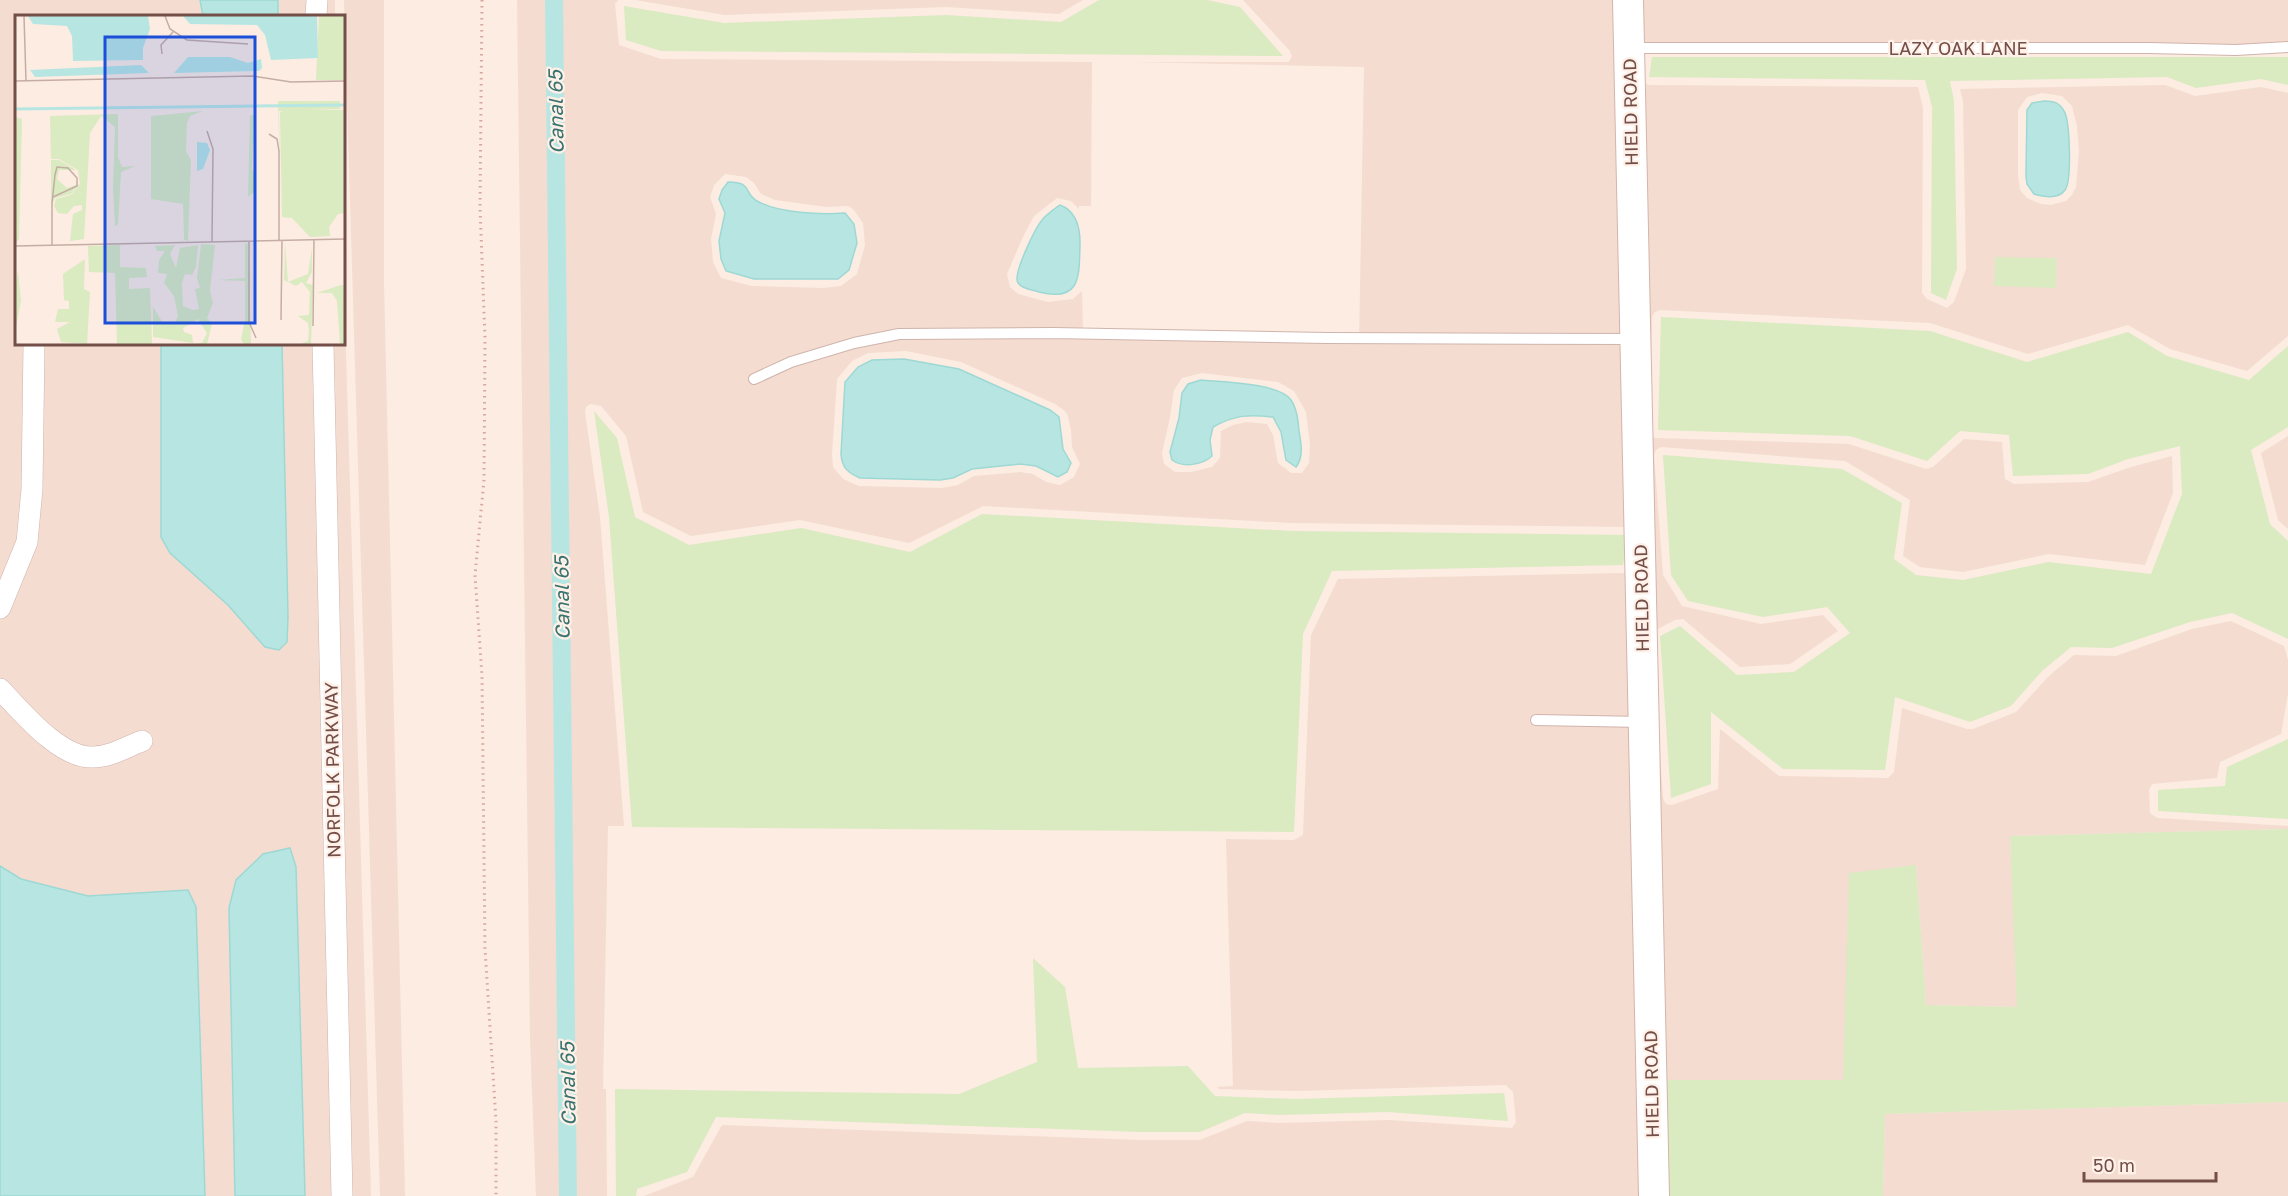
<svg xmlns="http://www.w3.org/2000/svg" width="2288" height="1196" font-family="'Golos Text',sans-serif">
	<rect width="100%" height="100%" fill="#fcece2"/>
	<g fill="#f4dcd0" fill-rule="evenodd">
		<polygon points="0,0 335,0 335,16 16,16 16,344 344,344 344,286 371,1196 0,1196"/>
		<polygon points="344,0 384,0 384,282 405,1196 380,1196"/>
		<path d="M517 0H618L615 4 619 45 661 59 1092 62 1091 206H1079V209L1071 201 1057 198 1034 216 1022 239 1007 274 1010 287 1018 294 1048 302 1073 299 1082 291 1083 329 1359 342 1364 67 1135 62H1289L1292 56 1290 51 1243 0H1617L1629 527 1292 523 983 506 909 543 800 520 691 536 643 512 626 436 601 406 590 404 586 407 585 412 600 517 624 826H608L603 1089H606L607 1196H536L530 1039ZM725 174 746 177 754 183 761 194 775 200 827 207 848 206 853 209 863 223 865 245 857 274 841 286 823 288 752 286 721 278 713 262 711 239 716 214 710 197 714 185ZM906 351 961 362 1055 404 1065 411 1068 416 1071 431 1072 447 1080 464 1074 477 1060 485 1055 484 1046 482 1033 474 1020 472 974 476 958 485 942 488 859 486 843 479 833 467 832 454 837 379 852 361 868 353ZM1202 373 1278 382 1294 391 1306 412 1310 445 1309 463 1302 473H1291L1278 463 1273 435 1267 424 1247 422 1233 425 1221 431 1220 458 1212 467 1191 472H1175L1164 464 1162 453 1170 417 1174 390 1182 378Z"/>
		<polygon points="635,0 1083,0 1059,14 946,7 725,15"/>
		<path d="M1638 0H2288V49H1652L1644 54 1640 79 1643 83 1649 85 1918 87 1923 108 1922 293 1927 299 1947 308 1954 302 1966 269 1963 101 1960 89 2165 85 2195 96 2261 87 2288 93V336L2247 371 2170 349 2128 325 2028 354 1930 323 1659 310 1654 313 1652 317 1649 430 1651 435 1655 438 1849 444 1926 469 1933 467 1964 439 2002 442 2005 479 2014 484 2088 482 2131 467 2172 456 2173 493 2145 565 2049 554 1963 572 1920 567 1903 556 1910 500 1845 461 1661 447 1656 450 1654 455 1663 575 1682 606 1761 624 1823 615 1838 631 1790 664 1740 667 1683 619 1675 620 1656 630 1652 634ZM2042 93 2062 96 2072 106 2077 126 2079 151 2076 187 2072 195 2066 201 2051 205 2041 204 2027 198 2020 190 2018 175V110L2027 97Z"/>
		<polygon points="2288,436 2288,529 2278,520 2261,453"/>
		<polygon points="1630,571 1644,1196 644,1196 693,1177 722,1125 1139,1140 1200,1140 1247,1121 1280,1123 1388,1120 1512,1128 1516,1122 1513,1092 1506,1085 1295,1091 1219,1089 1217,1087 1233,1086 1226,839 1294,840 1303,835 1311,635 1338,579 1624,573"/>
		<polygon points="2231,621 2284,646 2288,660 2288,694 2281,734 2220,762 2217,778 2152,784 2149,790 2150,813 2157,818 2288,826 2288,829 2010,836 2018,1007 1926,1005 1916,865 1843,1080 1662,1080 1652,648 1663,798 1666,804 1672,805 1718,789 1720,729 1779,776 1888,778 1894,772 1902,708 1967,729 1973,729 2016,712 2049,676 2074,655 2116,656 2192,629"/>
		<polygon points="2288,1102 2288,1196 1883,1196 1885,1114"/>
	</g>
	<g fill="#daeac1">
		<polygon points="1099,0 1207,0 1240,7 1283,56 661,51 626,40 624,6 724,23 946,15 1061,22"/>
		<polygon points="1652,57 2288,57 2288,85 2261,79 2196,88 2167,77 1950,81 1954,101 1957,269 1946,300 1931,293 1932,107 1925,80 1649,77"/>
		<polygon points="1995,257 2057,258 2056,288 1994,286"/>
		<polygon points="1661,317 1930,331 2027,362 2128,332 2167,356 2249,380 2288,346 2288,427 2251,450 2270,524 2288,541 2288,639 2232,613 2190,622 2112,648 2071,647 2042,671 2011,706 1970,722 1895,697 1885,770 1783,769 1711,712 1711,784 1671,798 1660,636 1680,626 1737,675 1794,672 1850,633 1827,607 1763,617 1688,601 1671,575 1663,455 1842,469 1902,503 1894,559 1916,575 1963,580 2048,562 2151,574 2182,494 2180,446 2128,459 2088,474 2013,476 2009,435 1960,431 1927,461 1850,436 1658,430"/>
		<polygon points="594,411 617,438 635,517 689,545 801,528 910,552 982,514 1292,531 1628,535 1623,565 1332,571 1303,634 1294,832 632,827 609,517"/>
		<polygon points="2288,739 2288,819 2158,811 2158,790 2225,786 2227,767"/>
		<polygon points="2288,829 2288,1102 1885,1114 1883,1196 1664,1196 1662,1080 1843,1080 1849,873 1916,865 1926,1005 2017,1007 2010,836"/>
		<polygon points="1033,958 1065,987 1078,1068 1188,1066 1215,1096 1295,1099 1504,1093 1508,1121 1388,1112 1280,1115 1245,1113 1200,1132 1140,1132 716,1117 687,1172 637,1189 636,1196 616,1196 615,1089 959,1094 1037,1062"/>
	</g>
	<g fill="#b7e6e2" stroke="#9dd8d4" stroke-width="1.5">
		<polygon points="200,0 278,0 278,16 203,16"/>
		<path d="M2044 101C2053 101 2059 102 2064 111 2070 121 2072 181 2065 190 2058 200 2044 197 2034 194L2027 184 2026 176 2027 110 2032 103Z"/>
		<path d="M728 182C753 182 743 193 757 201 778 213 821 215 845 213L854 224 857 243 849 270 838 279H754L726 271 721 259 719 241 725 213 719 199 722 190Z"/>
		<path d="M1060 205C1076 211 1080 226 1080 243 1079 275 1082 303 1039 292 1033 290 1022 289 1018 283 1012 275 1035 229 1042 220 1047 214 1053 210 1060 205Z"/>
		<polygon points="161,344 282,344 288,617 287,642 279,650 265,647 228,605 170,553 161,537"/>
		<path d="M904 359 959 369 1050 410 1059 417 1063 449 1071 463 1067 472 1058 477 1036 466 1021 464 972 469 953 478 940 480 860 478C848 473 842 468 841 454L845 382 858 367 872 360Z"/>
		<path d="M1201 380C1220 382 1280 383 1291 400 1297 409 1298 420 1299 431 1301 443 1304 457 1296 467L1286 460 1281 432 1273 417C1248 414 1235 415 1213 427L1210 440 1212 456C1202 465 1183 468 1172 460L1170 452 1179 418 1182 393 1188 384Z"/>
		<polygon points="290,848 296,867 305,1196 235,1196 229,908 236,880 263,854"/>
		<polygon points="0,866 21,879 88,896 188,890 196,907 205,1196 0,1196"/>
	</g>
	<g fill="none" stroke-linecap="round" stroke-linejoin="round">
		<polyline stroke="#b7e6e2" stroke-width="18" points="554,0 568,1196"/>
		<defs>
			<g id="lane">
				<polyline points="1632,48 2149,48 2236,50 2288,47"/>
				<polyline points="754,379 791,362 854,343 899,334 1053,333 1327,338 1635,339"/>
				<polyline points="1536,720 1643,722"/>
			</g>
			<g id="street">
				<polyline points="316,16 317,0"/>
				<polyline points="323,344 342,1196"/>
				<polyline points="0,608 27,542 32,489 34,344"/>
				<path d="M0 689C21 711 60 759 93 757 110 757 126 747 142 741"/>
			</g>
			<polyline id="secondary" points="1628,0 1654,1196"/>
		</defs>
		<use href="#lane" stroke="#d0b4ac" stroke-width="12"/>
		<use href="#street" stroke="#d0b4ac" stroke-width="22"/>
		<use href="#secondary" stroke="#d5b4ab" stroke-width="32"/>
		<polyline stroke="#d7a79d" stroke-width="3" stroke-dasharray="1.5 4.5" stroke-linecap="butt" points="482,0 480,207 485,338 484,480 475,575 482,676 485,949 496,1121 496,1196"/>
		<use href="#lane" stroke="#fff" stroke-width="10"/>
		<use href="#street" stroke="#fff" stroke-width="21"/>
		<use href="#secondary" stroke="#fff" stroke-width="30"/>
	</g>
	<g text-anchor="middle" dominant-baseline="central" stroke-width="4.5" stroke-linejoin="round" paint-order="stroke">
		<g font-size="18" fill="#744e48" stroke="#fff1e8">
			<text x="1958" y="48">LAZY OAK LANE</text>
			<text transform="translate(1630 112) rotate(-91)">HIELD ROAD</text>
			<text transform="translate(1641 598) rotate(-91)">HIELD ROAD</text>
			<text transform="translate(332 770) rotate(-91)">NORFOLK PARKWAY</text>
			<text transform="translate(1651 1084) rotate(-91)">HIELD ROAD</text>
		</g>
		<g font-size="20" font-style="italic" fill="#397370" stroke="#fff1e8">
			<text transform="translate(555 112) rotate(-91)">Canal 65</text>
			<text transform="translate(561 598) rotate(-91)">Canal 65</text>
			<text transform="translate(567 1084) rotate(-91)">Canal 65</text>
		</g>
	</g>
	<g transform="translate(15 15)">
		<rect width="330" height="330" fill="#fcece2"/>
		<path d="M304 1H330V65H301ZM263 86H325V94L264 96 265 168ZM273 95H330V198L323 199 314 212 315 221 295 222 277 203 267 202 265 97ZM188 96 175 101 172 108 171 136 176 145 173 226 169 225 168 189 136 184V101ZM103 99V142L107 152 120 151 106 157 103 210 100 211 98 172 100 112 86 101 75 118 69 224 55 226 58 199 67 195V190L59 191 52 199 43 198 39 191 41 184 56 180 65 169 63 155 44 144H36L35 101ZM235 100H239L237 154 241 161 239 177 233 182ZM0 102 7 104 4 224 0 229ZM36 145H44L61 155H44L42 164 52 173 64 169 56 179 40 183 36 192ZM230 228 233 229 236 329H229L226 324 230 305V266L202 265 230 263ZM270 228 273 267 293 259 297 233V257L291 268 298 270 296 329H286L293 326 294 316 293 308 283 301 294 300 295 277 287 267 281 271 269 265ZM186 229 200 230 195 276 198 288 192 303 197 309 192 329H180L187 328 192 318 183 304 168 313 169 317 177 320 178 328 138 322V292L148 308 159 309 163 301 159 281 149 268 152 259 143 258 144 245 150 236H142L140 231 160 230 155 239 161 253 165 233 183 230 181 252 177 260 170 259 167 268 168 291 178 295 184 294 180 274 185 273 182 263ZM105 230V252L131 253 132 262 114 263V274L135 273 137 329H102L100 258 74 257 73 231ZM70 244 69 274 75 277 72 329 46 327 42 314 55 307H40L43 294H54V286L49 285 48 259ZM3 256 6 286 1 311 0 275ZM326 270H330V329H325L322 286 317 278H302Z" fill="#daeac1"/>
		<path d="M13 1H133L135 14 128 33V45L58 46 57 21 52 11 18 9ZM168 1H302L303 43 256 45 250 20 242 10 175 9ZM173 42H215L233 48 246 44 247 53 244 56 159 58ZM126 50 134 58 20 62 15 55ZM182 127 192 128 195 135 188 154 182 156Z" fill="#b7e6e2"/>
		<path fill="none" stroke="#b7e6e2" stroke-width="3" d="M0 94 330 90"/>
		<path fill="none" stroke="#c6ada4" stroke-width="1.5" d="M9 1 11 66M150 1 155 14 172 25 233 29M147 39 146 30 158 17M0 66 237 61 276 67 330 66M192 116 198 134 197 227M254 119 262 124 264 136V225M234 226V307L241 323M37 230V188L40 160 42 152 53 153 62 163V171L38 182M0 231 330 224M266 305 267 225M298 311 299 224"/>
		<path fill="#1d4ed8" fill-opacity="0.15" stroke="#1d4ed8" stroke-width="3" d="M90 22H240V308H90Z"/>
		<rect width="330" height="330" fill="none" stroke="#744e48" stroke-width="3"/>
	</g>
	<path d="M2084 1172v9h132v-9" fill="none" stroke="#744e48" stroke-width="3"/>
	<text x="2093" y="1172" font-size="18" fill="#744e48" stroke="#fff1e8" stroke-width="4.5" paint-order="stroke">50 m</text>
</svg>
